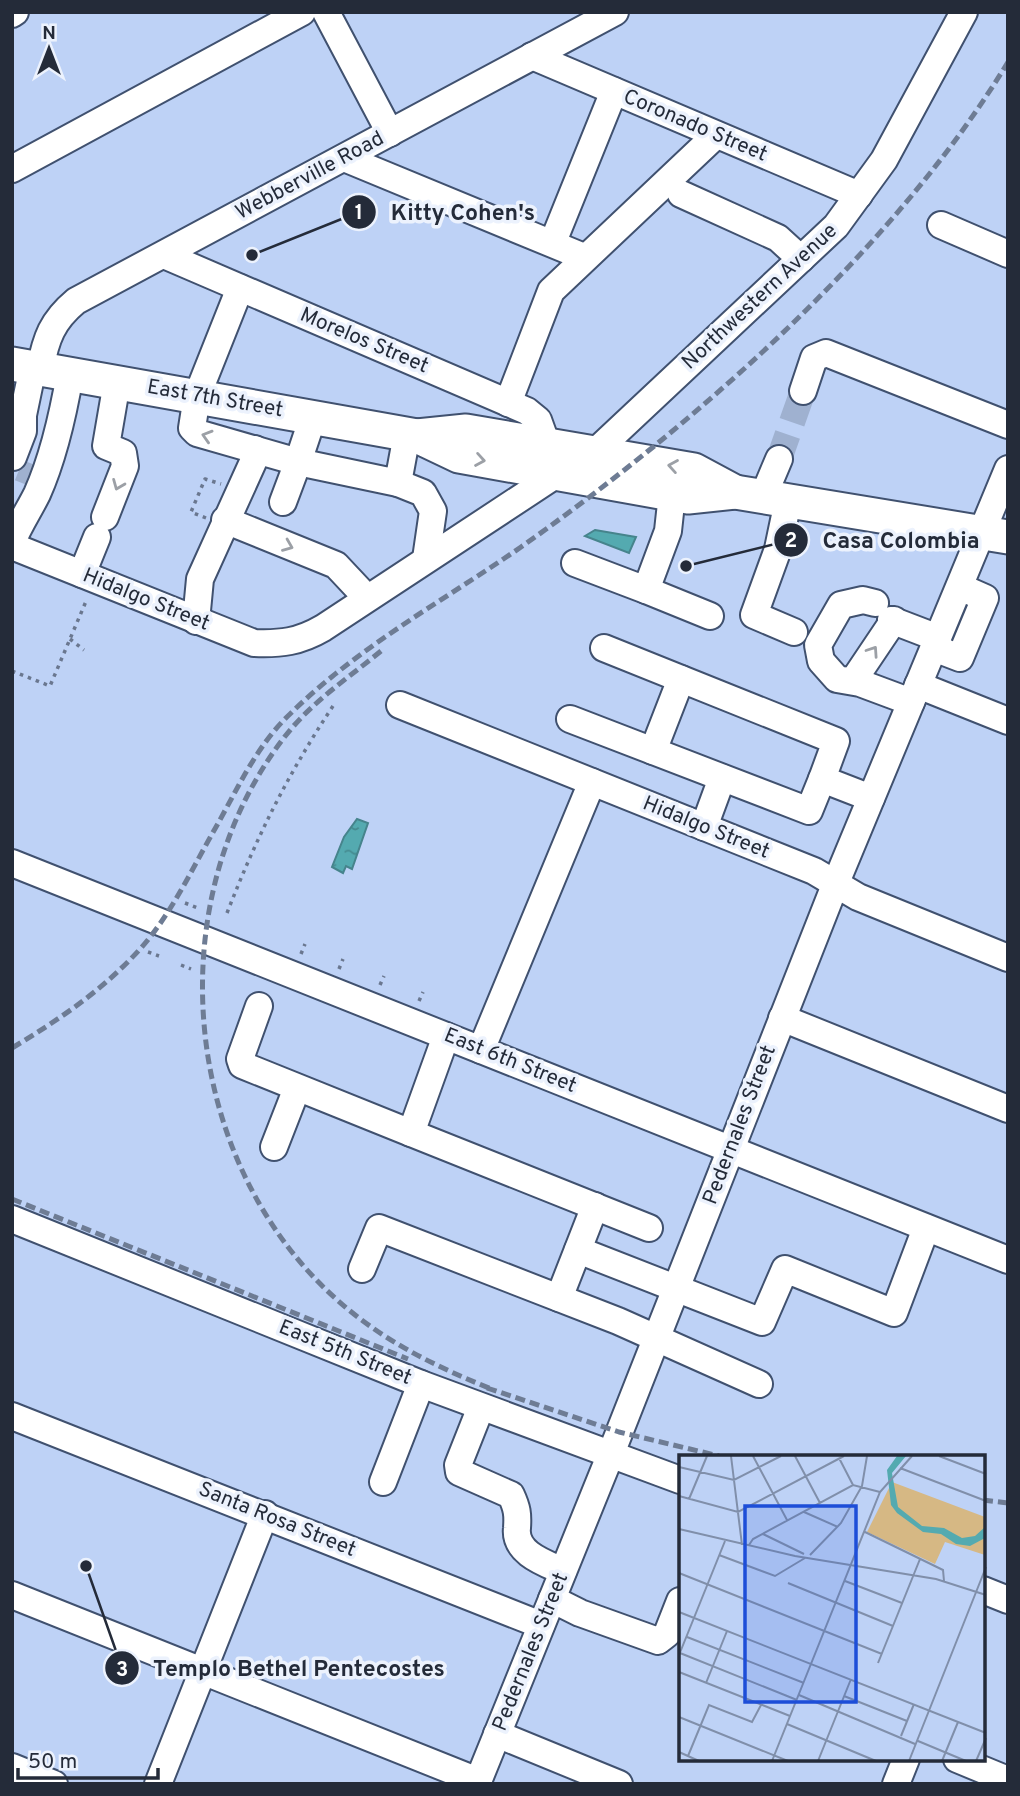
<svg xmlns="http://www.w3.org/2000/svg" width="1020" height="1796" font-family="Overpass,sans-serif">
	<defs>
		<pattern id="water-ripples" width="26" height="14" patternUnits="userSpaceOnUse" patternTransform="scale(1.75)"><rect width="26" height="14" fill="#54aab0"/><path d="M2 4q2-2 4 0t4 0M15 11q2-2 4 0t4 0" fill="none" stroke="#458b90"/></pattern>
	</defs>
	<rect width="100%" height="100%" fill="#bed2f6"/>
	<g fill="url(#water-ripples)" stroke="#46848c" stroke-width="2">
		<polygon points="595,530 636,537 629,553 585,536"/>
		<polygon points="357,819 368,823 352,869 346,866 343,873 332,867 344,837"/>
	</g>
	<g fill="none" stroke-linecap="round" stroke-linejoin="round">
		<g stroke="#9fb1d0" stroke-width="26" stroke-dasharray="26 13" stroke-linecap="butt">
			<polyline points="779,459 803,391"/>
			<polyline points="27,485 35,465"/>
		</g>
		<defs>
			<g id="minor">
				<polyline points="326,12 390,133"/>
				<polyline points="12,14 15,12"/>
				<polyline points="532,56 859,195"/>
				<polyline points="344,158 584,257"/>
				<polyline points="12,169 302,12"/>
				<polyline points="681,194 778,238 801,259"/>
				<polyline points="941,225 1008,254"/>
				<polyline points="557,232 614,91"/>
				<polyline points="164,255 527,411 538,420 547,445"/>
				<polyline points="240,288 197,396 192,428 197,433 298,462 283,502"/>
				<path d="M40 369C46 338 52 321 76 301L615 12"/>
				<polyline points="803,391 814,358 826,353 1008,425"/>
				<polyline points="508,403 551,291 716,135"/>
				<polyline points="313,417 298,462 398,483 407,434"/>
				<polyline points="12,428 23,415 33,367"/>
				<polyline points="594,453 836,226 884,160 964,12"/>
				<polyline points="13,457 23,431 23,415"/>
				<polyline points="398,483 423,493 433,511 426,559"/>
				<polyline points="763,497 779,459"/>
				<polyline points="788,501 778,549 754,615 794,632"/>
				<polyline points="105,517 125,466 123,453 106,446 117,382"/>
				<polyline points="225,520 336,565 367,598"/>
				<path d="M12 542C19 525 29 510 37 494 54 456 63 415 70 374"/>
				<path d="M12 546 254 643C281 644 299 642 323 628L557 474"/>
				<polyline points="575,563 646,590 668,531 672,494"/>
				<polyline points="82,574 97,537"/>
				<polyline points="646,590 710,616"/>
				<polyline points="875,603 863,600 841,605 818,645 821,661 837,679 860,683 911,702"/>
				<polyline points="891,620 938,638"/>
				<polyline points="196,621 200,579 253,462 255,449"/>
				<polyline points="604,648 836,741 822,779 871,798"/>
				<polyline points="934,648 960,658 985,598 960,587"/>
				<polyline points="853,681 894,620"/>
				<polyline points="918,685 1008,721"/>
				<polyline points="400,705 814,871 858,897 1008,958"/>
				<polyline points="570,719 809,811 822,779"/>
				<polyline points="653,751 681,679"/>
				<polyline points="704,827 722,778"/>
				<polyline points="12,863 1008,1260"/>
				<polyline points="259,1006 240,1059 242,1065 411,1133 446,1036"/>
				<polyline points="782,1018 1008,1109"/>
				<polyline points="481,1050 592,782"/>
				<polyline points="411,1133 649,1228"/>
				<polyline points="274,1147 297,1088"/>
				<polyline points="12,1219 421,1384 680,1480"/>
				<polyline points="578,1250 762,1322 785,1269 894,1313 926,1228"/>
				<polyline points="362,1269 379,1228 618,1321 759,1384"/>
				<polyline points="559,1298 595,1206"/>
				<path d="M481 1407 458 1465 459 1472 511 1495C517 1508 518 1514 517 1528 514 1553 545 1563 563 1571"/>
				<polyline points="12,1416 541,1625"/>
				<polyline points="383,1482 421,1384"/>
				<polyline points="983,1590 1008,1600"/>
				<polyline points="12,1595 478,1781"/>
				<polyline points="552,1599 580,1613 658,1641 667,1634 680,1601"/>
				<polyline points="497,1734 619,1784"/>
				<polyline points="957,1759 1008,1780"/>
				<polyline points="12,1767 54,1784"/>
				<polyline points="158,1784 265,1514"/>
				<polyline points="477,1784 610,1456 835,885 1008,469"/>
				<polyline points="896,1784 906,1759"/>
			</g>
			<g id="major">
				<polyline points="12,364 417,436 459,456 688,497 735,492 1008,537"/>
				<polyline points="417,436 466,431 694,470 735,492"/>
			</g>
		</defs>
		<use href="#minor" stroke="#40516f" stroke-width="30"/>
		<use href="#major" stroke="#40516f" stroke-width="37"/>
		<g stroke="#6a778f" stroke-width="3.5" stroke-dasharray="3.5 5" stroke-linecap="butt">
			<polyline points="206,518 191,512 205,479 221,484"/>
			<polyline points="70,639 84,650"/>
			<polyline points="12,671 50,686 87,599"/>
			<polyline points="185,903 198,908"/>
			<path d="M227 913C257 836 288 774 333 706"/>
			<polyline points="148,952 159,956"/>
			<polyline points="301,954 305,944"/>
			<polyline points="181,965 191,969"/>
			<polyline points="339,969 343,959"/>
			<polyline points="380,985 384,976"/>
			<polyline points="419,1001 423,992"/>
		</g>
		<use href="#minor" stroke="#fff" stroke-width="26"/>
		<use href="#major" stroke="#fff" stroke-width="33"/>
		<g stroke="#6e7c94" stroke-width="5" stroke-dasharray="10 5" stroke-linecap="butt">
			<path d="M381 651C347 679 310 703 283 739 158 903 181 1159 335 1298 381 1340 436 1367 494 1390"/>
			<path d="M12 1048C60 1019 103 990 141 948 172 913 193 867 216 827 238 788 257 745 290 714 358 647 443 601 521 547 697 423 896 247 1008 62"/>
			<polyline points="12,1199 408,1359"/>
			<polyline points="487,1388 619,1432 719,1456"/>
			<polyline points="983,1500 1008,1503"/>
		</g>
	</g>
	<defs><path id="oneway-chevron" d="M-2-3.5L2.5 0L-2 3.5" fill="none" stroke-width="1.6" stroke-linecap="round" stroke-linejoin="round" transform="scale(1.75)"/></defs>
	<g stroke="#9ca0a6">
		<use href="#oneway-chevron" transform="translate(207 436) rotate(-163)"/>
		<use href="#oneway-chevron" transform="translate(480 460) rotate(10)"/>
		<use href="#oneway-chevron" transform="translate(673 466) rotate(-170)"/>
		<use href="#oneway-chevron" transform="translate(118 485) rotate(112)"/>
		<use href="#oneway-chevron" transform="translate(288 546) rotate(22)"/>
		<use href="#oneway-chevron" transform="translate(873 651) rotate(-56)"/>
	</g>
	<g text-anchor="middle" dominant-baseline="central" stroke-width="7" stroke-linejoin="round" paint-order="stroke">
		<g font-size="21" fill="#242b39" stroke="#ecf2fd">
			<text transform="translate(695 126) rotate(23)">Coronado Street</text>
			<text transform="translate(310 176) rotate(-28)">Webberville Road</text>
			<text transform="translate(760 297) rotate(-43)">Northwestern Avenue</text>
			<text transform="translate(364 341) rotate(23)">Morelos Street</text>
			<text transform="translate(215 399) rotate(10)">East 7th Street</text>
			<text transform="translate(146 600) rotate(22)">Hidalgo Street</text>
			<text transform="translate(706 828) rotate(22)">Hidalgo Street</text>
			<text transform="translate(510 1061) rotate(22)">East 6th Street</text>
			<text transform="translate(740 1125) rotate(-69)">Pedernales Street</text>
			<text transform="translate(345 1353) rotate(22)">East 5th Street</text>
			<text transform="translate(277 1520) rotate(22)">Santa Rosa Street</text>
			<text transform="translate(531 1652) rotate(-68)">Pedernales Street</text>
		</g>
	</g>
	<g transform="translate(679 1455)">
		<rect width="306" height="306" fill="#bed2f6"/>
		<path d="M213 27 306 62V100L266 87 256 109 188 77Z" fill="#d6b884"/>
		<path d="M218 1H227L213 18 219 52 243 71 265 73 283 83 296 81 306 72V83L291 91 277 89 262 79 244 77 218 58 212 50 208 15Z" fill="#54aab0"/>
		<path fill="none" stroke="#808faa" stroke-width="2" d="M52 1 63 90M74 1 108 65M116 1 141 48M260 1 307 19M160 3 174 30M0 12 55 25 102 1M221 13 307 46M0 41 59 57 165 1M10 44 28 1M125 57 159 72M0 74 116 101 257 124 307 140M186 77 264 115 265 126M84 79 125 99M70 90 74 84 174 30 201 37M40 100 96 121 126 103M131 100 162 68 183 31 188 1M0 118 203 199M166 126 223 148M109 128 214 171M0 157 307 278M8 182 125 228M1 198 118 245M0 200 46 86M199 208 241 104M0 217 111 261M27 228 48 176M120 240 236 289M165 241 228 266M0 262 109 306M108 269 197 306M222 281 235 249M239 286 287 306M0 297 20 306M9 301 30 250 73 267 82 250M93 306 201 37 233 1M139 306 172 224M230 306 307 112M263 306 279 267M297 306 307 283"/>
		<path fill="#1d4ed8" fill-opacity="0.15" stroke="#1d4ed8" stroke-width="3.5" d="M66 51H177V247H66Z"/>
		<rect width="306" height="306" fill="none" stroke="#242b39" stroke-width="3.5"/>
	</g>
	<path fill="none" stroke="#242b39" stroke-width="2.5" d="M252 255L359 212M686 566L791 540M86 1566L122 1668"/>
	<g fill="#242b39" stroke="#ecf2fd" stroke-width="2.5">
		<circle cx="252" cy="255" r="7"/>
		<circle cx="686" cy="566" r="7"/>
		<circle cx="86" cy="1566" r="7"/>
		<circle cx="359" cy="212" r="18"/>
		<circle cx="791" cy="540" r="18"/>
		<circle cx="122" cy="1668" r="18"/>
	</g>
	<g font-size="21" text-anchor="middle" font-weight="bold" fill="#fff">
		<text x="359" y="219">1</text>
		<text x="791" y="547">2</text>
		<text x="122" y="1676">3</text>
	</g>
	<g font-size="23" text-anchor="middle" font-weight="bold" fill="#242b39" stroke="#ecf2fd" stroke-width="7" stroke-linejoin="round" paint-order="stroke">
		<text x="463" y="220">Kitty Cohen's</text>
		<text x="901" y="548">Casa Colombia</text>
		<text x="299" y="1676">Templo Bethel Pentecostes</text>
	</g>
	<rect width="1020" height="1796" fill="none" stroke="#242b39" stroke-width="28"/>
	<g transform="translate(49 49)" stroke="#ecf2fd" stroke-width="5" paint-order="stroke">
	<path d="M0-5L12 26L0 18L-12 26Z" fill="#242b39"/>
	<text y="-10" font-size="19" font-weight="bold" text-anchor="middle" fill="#242b39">N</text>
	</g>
	<path d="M18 1768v10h140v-10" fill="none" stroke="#242b39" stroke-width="3.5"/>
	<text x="28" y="1768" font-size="21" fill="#242b39" stroke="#ecf2fd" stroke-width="5" paint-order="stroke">50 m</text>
</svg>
